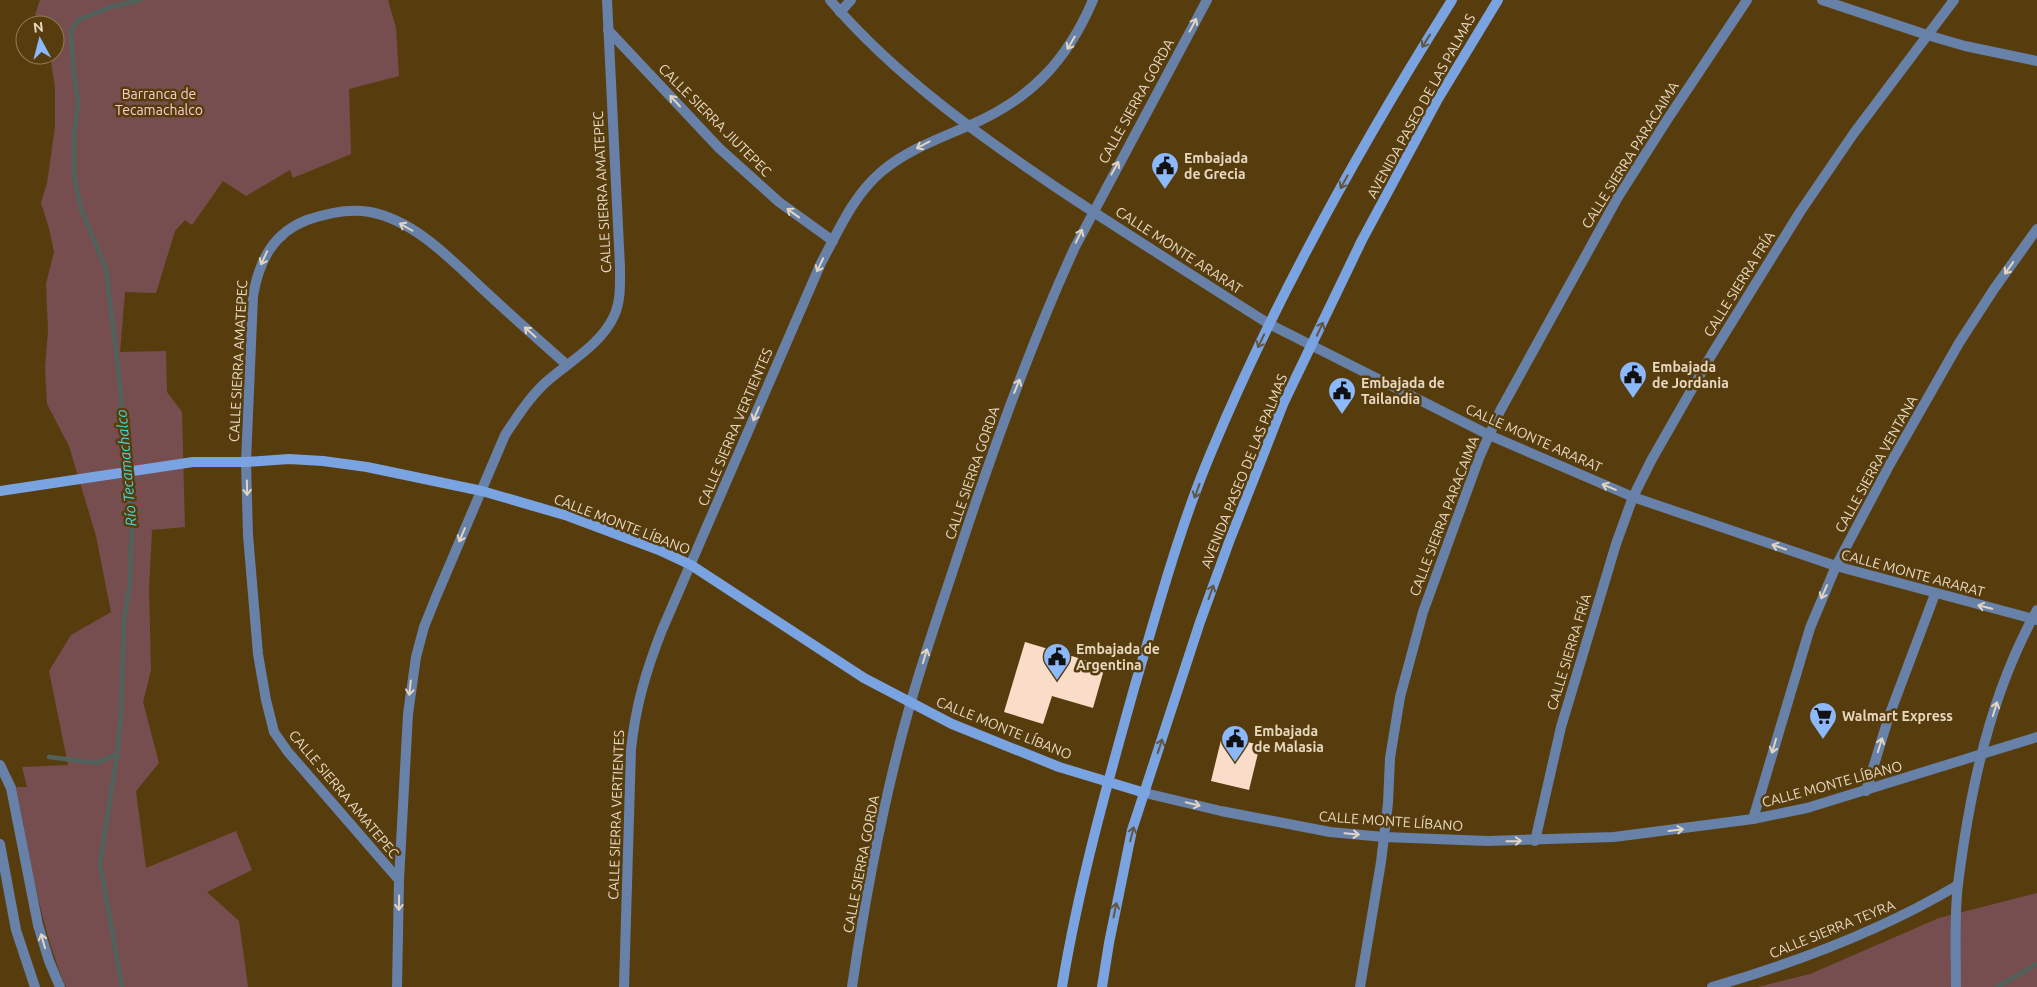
<svg xmlns="http://www.w3.org/2000/svg" width="2037" height="987" font-family="Ubuntu,sans-serif">
	<rect width="100%" height="100%" fill="#573d0e"/>
	<g fill="#774e4f">
		<path d="M40 0H388L396 28 399 76 349 89 351 154 293 178 290 170 246 196 223 181 192 225 185 220 175 231 156 293 125 292 120 352 166 351 167 392 182 412 185 527 152 530 149 589 151 670 143 702 159 763 136 791 146 868 236 831 252 870 207 892 239 921 248 987H66C39 924 30 854 16 787H27L22 767 68 765 49 671 71 635 111 612 96 536 69 446 47 404 45 368 48 331 46 284 54 252 49 228 41 203 47 183 55 127V88L50 55H55V25H45L44 21 35 15Z"/>
		<polygon points="2037,893 2037,987 1758,987 1810,974 1939,918"/>
	</g>
	<g fill="none" stroke-linecap="round" stroke-linejoin="round">
		<g stroke="#50625c" stroke-width="4.5">
			<polyline points="49,757 97,763 117,754"/>
			<polyline points="122,987 100,864 117,754 121,711 124,619 130,584 132,518 119,377 106,269 81,209 74,175 74,136 78,103 73,69 71,31 78,20 111,7 140,0"/>
			<polyline points="1997,987 2037,964"/>
		</g>
	</g>
	<g fill="#f9ddc8">
		<polygon points="1025,642 1105,666 1093,708 1052,696 1043,724 1004,712"/>
		<polygon points="1222,736 1260,745 1249,790 1211,781"/>
	</g>
	<g fill="none" stroke-linecap="round" stroke-linejoin="round">
		<g stroke="#6781a9" stroke-width="10">
			<path d="M830 0C896 77 981 137 1066 194 1133 238 1201 281 1269 324L1489 435 1633 497 1836 566 2037 620"/>
			<polyline points="1822,0 1927,35 1965,46 2037,61"/>
			<polyline points="840,12 851,0"/>
			<polyline points="608,30 719,148 779,202 833,241"/>
			<polyline points="1866,791 1889,716 1935,594"/>
			<polyline points="1145,793 1221,811 1330,832 1384,837 1488,841 1614,837 1753,819 1807,808 2037,737"/>
			<polyline points="1753,819 1810,628 1836,566 1890,464 1959,343 1994,289 2037,229"/>
			<polyline points="1535,841 1561,727 1616,544 1633,497 1652,459 1712,354 1800,212 1854,133 1954,0"/>
			<path d="M399 880 288 752 274 732 266 700 258 654 248 535 246 462 253 296C259 261 273 233 307 220 327 213 349 208 370 212 417 221 454 263 487 293 513 317 540 341 566 364"/>
			<path d="M397 987 399 880 408 714 416 657 424 627 436 597 505 435C517 417 529 398 545 383 567 363 601 345 614 316 621 301 620 284 620 267L607 0"/>
			<path d="M624 987 631 749C636 704 646 671 662 630L821 263C839 230 853 196 881 172 907 150 938 139 968 126 1030 100 1067 61 1093 0"/>
			<path d="M852 987C866 892 884 797 910 705 925 652 943 601 960 549 994 446 1030 345 1075 247L1207 0"/>
			<polyline points="1360,987 1381,862 1388,803 1390,758 1400,697 1423,612 1479,458 1500,411 1618,197 1667,120 1747,0"/>
			<path d="M1712 987C1798 962 1881 931 1958 885"/>
			<path d="M1956 987C1956 953 1954 917 1958 884 1970 790 1990 694 2037 610"/>
		</g>
		<g stroke="#6781a9" stroke-width="10">
			<polyline points="0,765 11,788 38,925 49,961 60,987"/>
			<polyline points="0,844 16,930 35,987"/>
		</g>
		<g stroke="#7aa3e1" stroke-width="10">
			<polyline points="0,491 193,462 246,462 289,459 323,461 367,467 482,491 568,516 659,550 691,565 864,678 952,724 1059,767 1145,793"/>
			<path d="M1062 987C1079 884 1107 785 1135 685 1158 608 1179 529 1210 455 1276 296 1360 146 1452 0"/>
			<polyline points="1102,987 1109,943 1132,830 1200,622 1229,542 1284,402 1362,240 1438,99 1498,0"/>
		</g>
	</g>
	<defs><path id="oneway-shaft" d="M-6 0H5M1.5-3L5.5 0L1.5 3" fill="none" stroke-width="1.6" stroke-linecap="round" stroke-linejoin="round" transform="scale(1.25)"/></defs>
	<g stroke="#e1d4c0">
		<use href="#oneway-shaft" transform="translate(1193 25) rotate(-62)"/>
		<use href="#oneway-shaft" transform="translate(1071 43) rotate(120)"/>
		<use href="#oneway-shaft" transform="translate(675 101) rotate(-133)"/>
		<use href="#oneway-shaft" transform="translate(923 145) rotate(152)"/>
		<use href="#oneway-shaft" transform="translate(1115 168) rotate(-61)"/>
		<use href="#oneway-shaft" transform="translate(793 213) rotate(-144)"/>
		<use href="#oneway-shaft" transform="translate(406 227) rotate(-150)"/>
		<use href="#oneway-shaft" transform="translate(1079 236) rotate(-64)"/>
		<use href="#oneway-shaft" transform="translate(264 258) rotate(115)"/>
		<use href="#oneway-shaft" transform="translate(820 265) rotate(115)"/>
		<use href="#oneway-shaft" transform="translate(2009 268) rotate(125)"/>
		<use href="#oneway-shaft" transform="translate(530 332) rotate(-138)"/>
		<use href="#oneway-shaft" transform="translate(1017 386) rotate(-68)"/>
		<use href="#oneway-shaft" transform="translate(756 414) rotate(113)"/>
		<use href="#oneway-shaft" transform="translate(1609 487) rotate(-157)"/>
		<use href="#oneway-shaft" transform="translate(247 488) rotate(89)"/>
		<use href="#oneway-shaft" transform="translate(462 535) rotate(113)"/>
		<use href="#oneway-shaft" transform="translate(1779 547) rotate(-161)"/>
		<use href="#oneway-shaft" transform="translate(1824 592) rotate(114)"/>
		<use href="#oneway-shaft" transform="translate(1985 607) rotate(-166)"/>
		<use href="#oneway-shaft" transform="translate(925 656) rotate(-73)"/>
		<use href="#oneway-shaft" transform="translate(410 688) rotate(96)"/>
		<use href="#oneway-shaft" transform="translate(1995 709) rotate(-73)"/>
		<use href="#oneway-shaft" transform="translate(1880 745) rotate(-73)"/>
		<use href="#oneway-shaft" transform="translate(1774 746) rotate(106)"/>
		<use href="#oneway-shaft" transform="translate(1193 804) rotate(14)"/>
		<use href="#oneway-shaft" transform="translate(1676 830) rotate(-7)"/>
		<use href="#oneway-shaft" transform="translate(1352 834) rotate(5)"/>
		<use href="#oneway-shaft" transform="translate(1514 841) rotate(-1)"/>
		<use href="#oneway-shaft" transform="translate(399 903) rotate(91)"/>
		<use href="#oneway-shaft" transform="translate(43 941) rotate(-106)"/>
	</g>
	<g stroke="#605643">
		<use href="#oneway-shaft" transform="translate(1426 41) rotate(122)"/>
		<use href="#oneway-shaft" transform="translate(1344 182) rotate(119)"/>
		<use href="#oneway-shaft" transform="translate(1320 329) rotate(-65)"/>
		<use href="#oneway-shaft" transform="translate(1261 341) rotate(115)"/>
		<use href="#oneway-shaft" transform="translate(1197 491) rotate(110)"/>
		<use href="#oneway-shaft" transform="translate(1211 592) rotate(-70)"/>
		<use href="#oneway-shaft" transform="translate(1160 746) rotate(-72)"/>
		<use href="#oneway-shaft" transform="translate(1132 834) rotate(-76)"/>
		<use href="#oneway-shaft" transform="translate(1115 910) rotate(-79)"/>
	</g>
	<defs>
		<symbol id="civic-pin" viewBox="-11 -11 22 30"><path d="M0 17L-7.5 6A9.5 9.5 0 1 1 7.5 6Z" fill="#8cb9fc" stroke="#573d0e"/><path d="M-.6-6.5H3V-4.5H.6V-3L4-1V1h2V6H-6V1h2V-1L-.6-3ZM-1.2 2.5V6h2.4V2.5Z" fill="#111"/></symbol>
		<symbol id="supermarket-pin" viewBox="-11 -11 22 30"><path d="M0 17L-7.5 6A9.5 9.5 0 1 1 7.5 6Z" fill="#8cb9fc" stroke="#573d0e"/><path d="M-6-5.5h2.5l.6 2H6L4.5 2H-2.5L-4.4-4H-6ZM-1.5 3.2a1.3 1.3 0 1 0 .1 0ZM3 3.2a1.3 1.3 0 1 0 .1 0Z" fill="#111"/></symbol>
	</defs>
	<g fill-rule="evenodd">
		<use href="#civic-pin" x="1149" y="150" width="32" height="43"/>
		<use href="#civic-pin" x="1617" y="359" width="32" height="43"/>
		<use href="#civic-pin" x="1326" y="375" width="32" height="43"/>
		<use href="#civic-pin" x="1041" y="641" width="32" height="43"/>
		<use href="#supermarket-pin" x="1807" y="700" width="32" height="43"/>
		<use href="#civic-pin" x="1219" y="723" width="32" height="43"/>
	</g>
	<g text-anchor="middle" dominant-baseline="central" stroke-width="5" stroke-linejoin="round" paint-order="stroke">
		<g font-size="14" fill="#f8cdcd" stroke="#573d0e">
			<text x="159" y="94">Barranca de<tspan x="159" dy="16">Tecamachalco</tspan></text>
		</g>
		<g font-size="14" fill="#e7d8c1" stroke="#573d0e">
			<text transform="translate(1136 101) rotate(-61)">CALLE SIERRA GORDA</text>
			<text transform="translate(1421 106) rotate(-61)">AVENIDA PASEO DE LAS PALMAS</text>
			<text transform="translate(715 120) rotate(45)">CALLE SIERRA JIUTEPEC</text>
			<text transform="translate(1630 155) rotate(-58)">CALLE SIERRA PARACAIMA</text>
			<text transform="translate(602 192) rotate(-93)">CALLE SIERRA AMATEPEC</text>
			<text transform="translate(1179 250) rotate(33)">CALLE MONTE ARARAT</text>
			<text transform="translate(1739 284) rotate(-58)">CALLE SIERRA FRÍA</text>
			<text transform="translate(238 361) rotate(-87)">CALLE SIERRA AMATEPEC</text>
			<text transform="translate(735 427) rotate(-67)">CALLE SIERRA VERTIENTES</text>
			<text transform="translate(1534 438) rotate(24)">CALLE MONTE ARARAT</text>
			<text transform="translate(1876 464) rotate(-61)">CALLE SIERRA VENTANA</text>
			<text transform="translate(1244 471) rotate(-68)">AVENIDA PASEO DE LAS PALMAS</text>
			<text transform="translate(972 473) rotate(-71)">CALLE SIERRA GORDA</text>
			<text transform="translate(1444 516) rotate(-69)">CALLE SIERRA PARACAIMA</text>
			<text transform="translate(622 524) rotate(21)">CALLE MONTE LÍBANO</text>
			<text transform="translate(1913 573) rotate(15)">CALLE MONTE ARARAT</text>
			<text transform="translate(1569 652) rotate(-73)">CALLE SIERRA FRÍA</text>
			<text transform="translate(1004 728) rotate(22)">CALLE MONTE LÍBANO</text>
			<text transform="translate(1832 784) rotate(-15)">CALLE MONTE LÍBANO</text>
			<text transform="translate(344 794) rotate(50)">CALLE SIERRA AMATEPEC</text>
			<text transform="translate(616 815) rotate(-88)">CALLE SIERRA VERTIENTES</text>
			<text transform="translate(1391 821) rotate(4)">CALLE MONTE LÍBANO</text>
			<text transform="translate(861 864) rotate(-79)">CALLE SIERRA GORDA</text>
			<text transform="translate(1832 929) rotate(-22)">CALLE SIERRA TEYRA</text>
		</g>
		<g font-size="14" font-weight="bold" fill="#e7d8c1" stroke="#573d0e" text-anchor="start">
			<text x="1184" y="158">Embajada<tspan x="1184" dy="16">de Grecia</tspan></text>
			<text x="1652" y="367">Embajada<tspan x="1652" dy="16">de Jordania</tspan></text>
			<text x="1361" y="383">Embajada de<tspan x="1361" dy="16">Tailandia</tspan></text>
			<text x="1076" y="649">Embajada de<tspan x="1076" dy="16">Argentina</tspan></text>
			<text x="1842" y="716">Walmart Express</text>
			<text x="1254" y="731">Embajada<tspan x="1254" dy="16">de Malasia</tspan></text>
		</g>
		<g font-size="15" font-style="italic" fill="#44d7dc" stroke="#573d0e">
			<text transform="translate(126 468) rotate(-95)">Río Tecamachalco</text>
		</g>
	</g>
	<g transform="translate(40 40) rotate(353)"><circle r="24" fill="#573d0e" stroke="#917b56"/>
	<path d="M0-4L9 19L0 12L-9 19Z" fill="#8cb9fc"/>
	<text y="-8" font-size="14" font-weight="bold" text-anchor="middle" fill="#e7d8c1">N</text>
	</g>
</svg>
